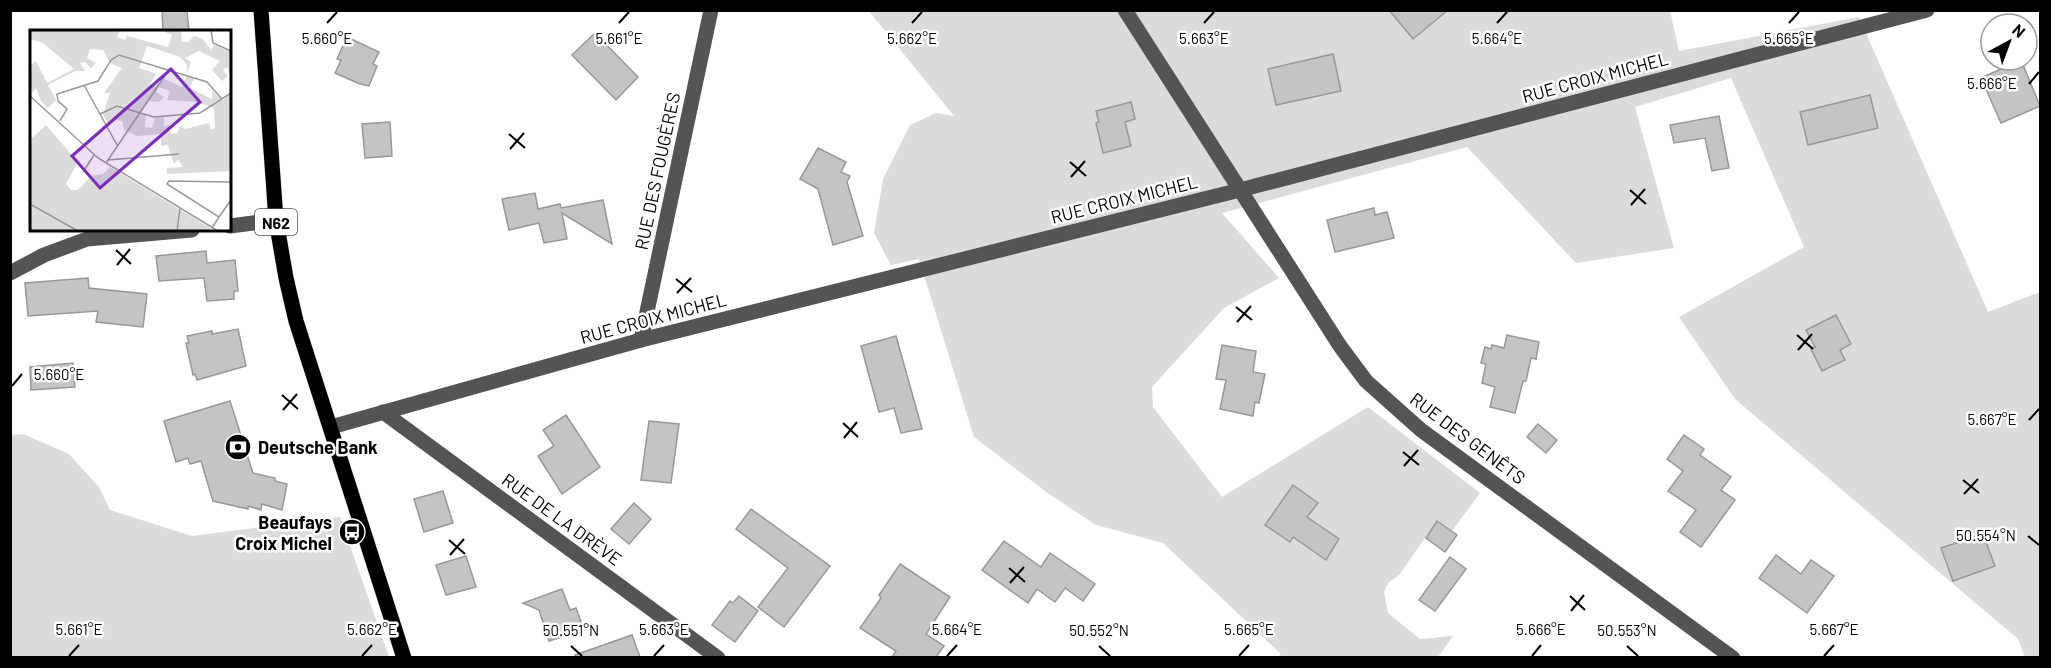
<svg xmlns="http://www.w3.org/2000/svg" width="2051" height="668" font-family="Barlow,sans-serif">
	<rect width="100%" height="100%" fill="#fff"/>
	<g fill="#dbdbdb">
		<polygon points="869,11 1670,11 1679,51 1859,17 1988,312 2040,292 2040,657 2025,657 2018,639 1735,399 1679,317 1804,247 1731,78 1635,107 1674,248 1576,263 1467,147 1222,213 1279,278 1224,308 1152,387 1153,407 1222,497 1368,407 1480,493 1452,531 1437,521 1399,575 1388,583 1384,592 1388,613 1420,639 1453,636 1438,657 1278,657 1281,654 1163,543 1096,525 1049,494 974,437 919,259 891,265 874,233 883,179 910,125 936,113 954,116"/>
		<polygon points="23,434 69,454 99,487 110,510 192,536 340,517 389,657 11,657 11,435"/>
	</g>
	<g fill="#c4c4c4" stroke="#989898" stroke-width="1.5">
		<polygon points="175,10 187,10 189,32 163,32 162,11"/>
		<polygon points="1389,10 1448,10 1413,39"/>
		<polygon points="595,33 638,77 616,100 572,55"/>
		<polygon points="347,37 379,52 373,64 377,66 369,86 360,84 335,73 341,60 337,59"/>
		<polygon points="1333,54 1341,91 1276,105 1268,69"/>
		<polygon points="2021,60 2040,106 2001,123 1981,78"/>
		<polygon points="1870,95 1878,128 1808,145 1800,112"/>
		<polygon points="1131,102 1135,119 1125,122 1131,146 1103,153 1096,123 1099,122 1096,111"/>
		<polygon points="1719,116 1729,168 1712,171 1705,138 1674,143 1670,125"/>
		<polygon points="390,122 392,156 365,158 362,124"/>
		<polygon points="818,148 846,162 841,172 850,176 847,182 863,236 833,245 818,189 800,179"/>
		<polygon points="535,193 538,209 560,204 561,208 603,200 612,244 562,213 567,239 544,243 539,223 509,230 502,199"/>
		<polygon points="1374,208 1375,215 1387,212 1394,238 1335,252 1327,220"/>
		<polygon points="206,251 207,263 235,260 238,291 234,291 234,299 207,301 204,278 159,281 156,256"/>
		<polygon points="88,278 89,288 147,294 143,327 96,322 98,311 28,316 25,283"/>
		<polygon points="1836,315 1851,344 1840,350 1845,360 1822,371 1811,349 1815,347 1806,330"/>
		<polygon points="238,329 246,366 197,380 195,374 193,375 186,343 189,343 187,336 212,331 212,334"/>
		<polygon points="1507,335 1539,342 1536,359 1531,358 1526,381 1523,381 1515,413 1490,407 1495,387 1482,383 1486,364 1481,363 1485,347 1491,349 1492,345 1504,348"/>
		<polygon points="896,336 922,429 901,433 894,408 879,412 861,346"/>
		<polygon points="1222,345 1256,351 1253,372 1265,374 1259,403 1255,402 1253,416 1220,409 1226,380 1216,379"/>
		<polygon points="73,363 75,387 31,390 30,367"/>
		<polygon points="230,401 253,473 275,478 275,481 287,484 282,510 262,504 261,510 248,506 248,509 213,501 201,461 190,464 188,458 176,462 164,421"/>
		<polygon points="566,415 600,467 562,494 538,456 554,446 543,430"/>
		<polygon points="649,421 679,424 671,483 641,480"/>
		<polygon points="1538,424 1557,440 1546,453 1527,437"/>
		<polygon points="1684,435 1704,449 1700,455 1731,477 1721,490 1735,500 1701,547 1680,532 1696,510 1668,491 1683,471 1667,459"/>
		<polygon points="1293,485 1318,503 1307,517 1339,539 1326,560 1293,537 1290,542 1265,525"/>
		<polygon points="443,491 453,523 424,532 414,499"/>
		<polygon points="634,503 651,519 629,544 611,529"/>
		<polygon points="751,509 830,566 784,627 758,607 788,568 736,529"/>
		<polygon points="1437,521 1457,535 1445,552 1426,538"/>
		<polygon points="1983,534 1995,566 1953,581 1941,548"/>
		<polygon points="1004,541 1041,567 1050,553 1095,584 1083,601 1065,588 1055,602 1037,589 1028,603 982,570"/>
		<polygon points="1776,555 1801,574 1811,560 1834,576 1807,613 1759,578"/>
		<polygon points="466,556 476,587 446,595 436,565"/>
		<polygon points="1450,557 1466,569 1435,611 1419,600"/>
		<polygon points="900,564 950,597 926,634 944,646 936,657 892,657 896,651 860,628 881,598 879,595"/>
		<polygon points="562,589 570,610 576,608 584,630 549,641 539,610 523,603"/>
		<polygon points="739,596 758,611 735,642 712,625 730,601 733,603"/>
		<polygon points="632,635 640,657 576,657 575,655"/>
	</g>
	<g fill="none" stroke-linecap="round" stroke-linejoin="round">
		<defs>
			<polyline id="major" points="261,10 276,220 286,278 296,321 404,658"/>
		</defs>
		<use href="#major" stroke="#dbdbdb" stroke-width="16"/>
		<g stroke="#545454" stroke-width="15">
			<polyline points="1125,10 1340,346 1366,381 1421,430 1733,658"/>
			<polyline points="230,226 276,220"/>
			<polyline points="10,273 44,255 87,239 192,230"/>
			<polyline points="641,340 711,10"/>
			<polyline points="383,412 718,658"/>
			<polyline points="331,427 641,340 1240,190 1927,10"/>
		</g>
		<use href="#major" stroke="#000" stroke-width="15"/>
	</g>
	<path fill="none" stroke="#000" stroke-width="2" d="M327 23 337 12M619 23 629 12M912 23 922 12M1204 23 1214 12M1497 23 1507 12M1789 23 1799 12M2029 84 2039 72M509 134 525 148M510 149 524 133M1070 162 1086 176M1071 177 1085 161M1630 190 1646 204M1631 205 1645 189M116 250 131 264M117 265 130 249M676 279 692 292M677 293 691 278M1236 307 1252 320M1237 322 1251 306M1797 335 1813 349M1798 350 1812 334M12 386 22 374M282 395 298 409M283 410 297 394M2029 420 2039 409M843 423 858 437M844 438 857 422M1403 452 1419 465M1404 466 1418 450M1963 480 1979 493M1964 494 1978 479M2028 536 2039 545M449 540 465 554M450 555 464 539M1009 568 1025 582M1010 583 1024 567M1570 596 1585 610M1571 611 1584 595M571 646 582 656M1099 646 1110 656M1627 646 1638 656M69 656 79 645M362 656 372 645M654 656 664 645M947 656 957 645M1239 656 1249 645M1532 656 1541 645M1824 656 1834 645"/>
	<defs>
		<symbol id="bank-disc" viewBox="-11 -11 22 22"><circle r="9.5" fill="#000" stroke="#fff"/><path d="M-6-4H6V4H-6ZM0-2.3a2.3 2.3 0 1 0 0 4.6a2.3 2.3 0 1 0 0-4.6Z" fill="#fff"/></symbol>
		<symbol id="bus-disc" viewBox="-11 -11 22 22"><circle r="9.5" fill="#000" stroke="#fff"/><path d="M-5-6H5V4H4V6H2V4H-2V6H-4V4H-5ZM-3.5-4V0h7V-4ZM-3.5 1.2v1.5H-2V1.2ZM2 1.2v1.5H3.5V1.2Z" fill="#fff"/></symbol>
	</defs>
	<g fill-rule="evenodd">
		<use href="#bank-disc" x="223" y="432" width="30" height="30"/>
		<use href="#bus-disc" x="337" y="517" width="30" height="30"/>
	</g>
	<g text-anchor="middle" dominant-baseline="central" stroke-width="5" stroke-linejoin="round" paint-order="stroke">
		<rect fill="#fff" stroke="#4c4c4c" stroke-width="1.5" x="255" y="209" width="42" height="26" rx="4.5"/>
		<g font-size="16" font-weight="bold" fill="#000">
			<text x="276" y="222">N62</text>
		</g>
		<g font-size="18" fill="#000" stroke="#fff">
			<text transform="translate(1595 77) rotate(-15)">RUE CROIX MICHEL</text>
			<text transform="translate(657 171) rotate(-78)">RUE DES FOUGÈRES</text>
			<text transform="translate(1124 199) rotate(-14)">RUE CROIX MICHEL</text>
			<text transform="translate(653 318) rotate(-15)">RUE CROIX MICHEL</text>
			<text transform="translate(1468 438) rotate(37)">RUE DES GENÊTS</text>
			<text transform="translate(562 519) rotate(36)">RUE DE LA DRÈVE</text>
		</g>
		<g font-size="18" font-weight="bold" fill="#000" stroke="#fff" text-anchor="start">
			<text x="258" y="447">Deutsche Bank</text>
			<text x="332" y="522" text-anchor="end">Beaufays<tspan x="332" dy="21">Croix Michel</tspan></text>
		</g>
	</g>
	<g transform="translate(30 30)">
		<rect width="201" height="201" fill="#fff"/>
		<path d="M0 0H90L87 7 95 10 97 6 138 17 142 5 131 0H151L152 12H158L164 6 173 9 181 20 184 15 201 22V47L197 37 193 40 198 46 192 51 182 40 190 31 169 21 155 28 161 32 157 43V35L150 27 117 16 109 38 126 44 120 53 125 57 133 48 152 57 157 46 164 48 160 58 182 69V61L193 70 201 64V141L137 144V138L153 137 148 130 144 134 138 115 131 116V104L107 106 94 100 92 91 81 89 78 94 73 84 80 63H74L92 38 80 33 73 20 60 19 57 28 66 33 61 38 55 32 50 33 55 41H45L18 55 26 70 18 78 11 71 6 58 0 65V36L6 31 17 53 44 39 13 13 0 9ZM129 57 140 61 137 70 167 72 184 78 185 98 181 100 179 93 155 99 150 96 147 103 141 104 139 95 134 96V87L125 88 122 98 115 97 116 85 110 84 119 71 129 72 134 67 126 62ZM16 95 48 132 36 154 41 160H48L61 146 73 144 80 137 185 201H0V110Z" fill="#dbdbdb" fill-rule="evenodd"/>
		<path fill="none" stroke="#999" stroke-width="1.5" d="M181 0 183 13 201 21M54 55 87 115M0 66 68 128 188 201M70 84 87 76 124 87 170 83 201 63M30 91 37 79 28 71 27 64 68 51 81 30 89 25 177 52 192 69M78 130 149 124M76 133 140 38M53 142 64 125M0 174 48 201M189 187 201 170M182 198 189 187 137 154 139 151 201 152M147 201 150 178"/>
		<path fill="#7b2cbf" fill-opacity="0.15" stroke="#7b2cbf" stroke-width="3" d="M141 39 170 72 70 158 42 126Z"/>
		<rect width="201" height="201" fill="none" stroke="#000" stroke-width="3"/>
	</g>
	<g font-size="15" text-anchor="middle" fill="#000" stroke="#fff" stroke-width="5" stroke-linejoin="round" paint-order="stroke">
		<text x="912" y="44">5.662°E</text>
		<text x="1204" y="44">5.663°E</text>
		<text x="327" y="44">5.660°E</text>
		<text x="619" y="44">5.661°E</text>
		<text x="1497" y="44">5.664°E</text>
		<text x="1789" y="44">5.665°E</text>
		<text x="1992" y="89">5.666°E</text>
		<text x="59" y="380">5.660°E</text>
		<text x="1992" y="425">5.667°E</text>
		<text x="1986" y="541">50.554°N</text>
		<text x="79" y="635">5.661°E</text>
		<text x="372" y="635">5.662°E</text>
		<text x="664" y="635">5.663°E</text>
		<text x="957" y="635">5.664°E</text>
		<text x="1249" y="635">5.665°E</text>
		<text x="1541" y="635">5.666°E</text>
		<text x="1834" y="635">5.667°E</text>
		<text x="571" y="636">50.551°N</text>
		<text x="1099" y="636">50.552°N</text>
		<text x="1627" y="636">50.553°N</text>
	</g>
	<rect width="2051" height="668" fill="none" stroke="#000000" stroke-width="24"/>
	<g transform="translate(2009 42) rotate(41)"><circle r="28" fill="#ffffff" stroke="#999999" stroke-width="1.5"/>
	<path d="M0-4.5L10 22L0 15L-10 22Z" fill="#000000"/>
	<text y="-9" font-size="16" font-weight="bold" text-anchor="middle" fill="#000000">N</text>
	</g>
</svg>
